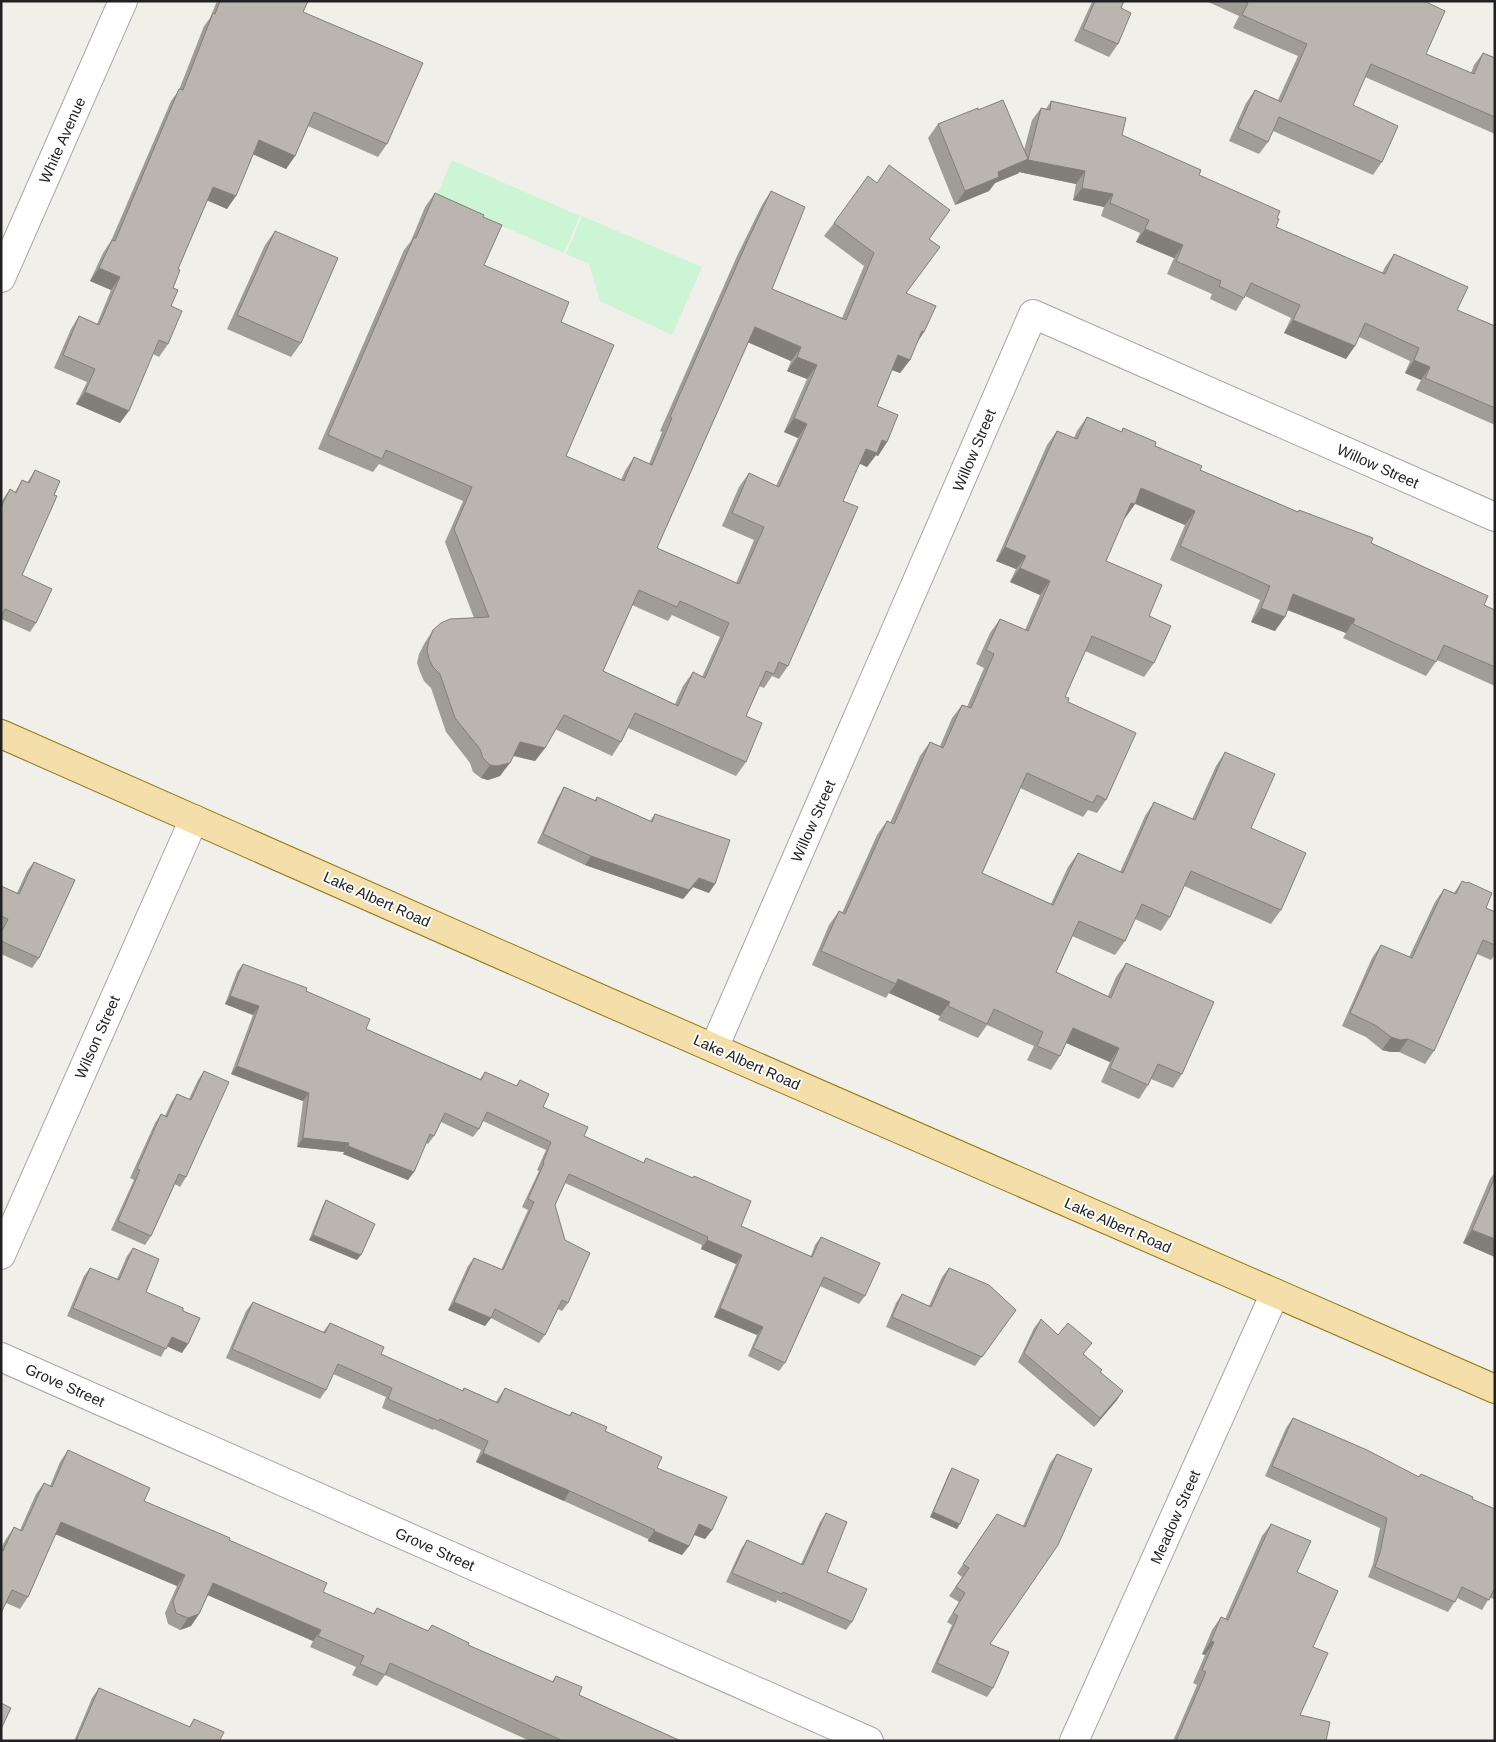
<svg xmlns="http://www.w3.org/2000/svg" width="1496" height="1742" font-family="Helvetica,sans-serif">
	<rect width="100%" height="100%" fill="#f1efe9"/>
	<g fill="#ccf5d5">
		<polygon points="452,160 580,216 564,253 436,197"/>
		<polygon points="582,216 702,267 672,335 600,301 589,264 566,254"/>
	</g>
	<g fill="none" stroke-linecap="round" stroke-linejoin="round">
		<defs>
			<g id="minor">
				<polyline points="1,278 123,1"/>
				<polyline points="714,1048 1033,314 1495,517"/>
				<polyline points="1,1255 194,819"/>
				<polyline points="1,1357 869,1741"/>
				<polyline points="1074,1741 1275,1293"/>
			</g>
			<polyline id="major" points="1,734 601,999 1495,1389"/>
		</defs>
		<use href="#minor" stroke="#a5a5a5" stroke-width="30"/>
		<use href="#major" stroke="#91780e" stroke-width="30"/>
		<use href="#minor" stroke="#fff" stroke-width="28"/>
		<use href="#major" stroke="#f4dfab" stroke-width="28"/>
	</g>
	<g fill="#a09d96" fill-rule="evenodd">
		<polygon points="217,1 308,1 303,12 387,144 378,157 308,126 295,156 286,169 253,154 227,209 207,200 178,269 173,288 168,344 159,357 153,354 120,423 76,404 87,382 54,368 71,329 79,316 97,324 111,290 90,281 103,253 111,241 171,101 179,90 204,26 210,18"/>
		<polygon points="1090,1 1124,1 1121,8 1118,44 1109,57 1074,41 1092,2"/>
		<polygon points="1206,1 1424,1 1426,54 1471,73 1474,65 1483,53 1494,57 1495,56 1495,134 1365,77 1353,105 1382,162 1373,175 1273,131 1268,142 1259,154 1229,141 1246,103 1255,90 1278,100 1298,56 1233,28 1239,16"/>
		<polygon points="1051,101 1122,135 1199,175 1277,218 1276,227 1382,273 1385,267 1394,254 1457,310 1495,326 1495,425 1416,390 1421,380 1405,373 1410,361 1359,337 1346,359 1284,333 1291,318 1245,296 1236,311 1210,299 1212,294 1167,274 1174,258 1136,242 1140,233 1101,216 1104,207 1073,200 1076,184 1019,172 1019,173 995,183 989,191 955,205 928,138 938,124 978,110 1024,150 1032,120 1041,108 1046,109"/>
		<path d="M771 191 772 289 842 318 864 266 824 236 834 223 929 239 940 247 906 293 916 343 910 360 900 373 892 370 877 406 887 442 878 456 876 455 867 467 859 463 843 501 788 666 779 679 772 676 764 688 759 686 746 716V762L736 776 628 728 621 742 612 756 555 729 545 748 535 761 513 756 500 776 488 780 481 778 473 772 470 763 446 732 431 688 424 681 420 672 417 663 419 654 424 644 433 630 474 618 445 542 463 501 379 464 373 472 318 449 404 250 411 241 425 207 435 193 483 217 484 265 561 322 566 456 621 480 625 471 634 457 649 464 662 432 660 431 737 256 762 205ZM748 342 791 361 787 371 807 379 784 432 798 438 776 486 749 473 739 487 722 526 754 540 736 583 657 548ZM632 605 668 621 672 615 720 637 702 677 693 672 683 686 675 704 603 671Z"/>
		<polygon points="275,231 301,343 291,357 227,329 265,245"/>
		<polygon points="1087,417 1121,432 1123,428 1155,446 1200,470 1371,543 1484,605 1495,610 1495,686 1437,660 1426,676 1343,638 1346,633 1287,610 1275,631 1251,622 1260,600 1170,560 1185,525 1135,504 1125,518 1124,518 1106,561 1149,616 1154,663 1144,677 1085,651 1065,697 1106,800 1097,813 1088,810 1083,817 1020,788 982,873 1051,904 1068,867 1078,853 1120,872 1145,816 1154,802 1192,819 1216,766 1225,752 1251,828 1281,910 1271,924 1184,886 1170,917 1161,931 1135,919 1125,941 1115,955 1072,936 1056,972 1108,996 1116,977 1126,963 1182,1074 1173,1088 1151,1079 1148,1085 1139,1099 1101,1082 1110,1062 1066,1043 1060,1056 1051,1070 1027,1060 1034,1046 987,1025 978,1038 938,1020 940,1016 889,993 886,998 812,965 829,925 839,911 842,913 877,835 887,821 890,823 920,756 930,742 940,746 952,718 962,705 967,707 984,668 976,664 990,633 1000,619 1025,630 1040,595 1010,582 1016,569 996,561 1047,445 1057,431 1074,438 1077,431"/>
		<polygon points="35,470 22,575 36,623 30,632 1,619 1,502 10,489 15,492 22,480 27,483"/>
		<polygon points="564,787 594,801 597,797 650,821 655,814 709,893 693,887 683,899 585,865 537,843 558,797"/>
		<polygon points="34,862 39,958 32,968 1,954 1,886 17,893 27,871"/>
		<polygon points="1462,881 1486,908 1495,912 1495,955 1491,960 1477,954 1434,1051 1425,1064 1399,1052 1391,1052 1382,1050 1366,1037 1342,1026 1372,958 1381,945 1409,957 1435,902 1444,889 1454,893"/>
		<polygon points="243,964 306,991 366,1029 480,1079 485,1072 516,1086 520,1080 543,1107 584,1136 643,1163 646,1158 741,1226 811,1256 815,1245 821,1237 865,1296 859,1304 820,1286 785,1363 779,1371 748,1356 757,1335 714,1317 736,1264 701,1249 702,1245 565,1183 555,1205 568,1303 562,1311 558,1309 545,1335 539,1343 491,1318 485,1326 448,1310 468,1266 474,1258 501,1270 528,1210 522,1207 539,1171 537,1170 546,1150 483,1121 479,1129 473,1137 441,1122 434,1136 428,1144 426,1143 408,1180 343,1154 344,1152 297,1147 303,1101 231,1074 253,1015 225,1004 237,972"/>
		<polygon points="204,1071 186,1177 180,1187 175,1184 151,1236 145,1245 111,1230 134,1180 130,1178 155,1123 161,1114 165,1116 171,1103 177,1094 189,1099 198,1080"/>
		<polygon points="1495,1172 1495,1257 1463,1243 1490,1179"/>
		<polygon points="326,1200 357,1260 309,1240 323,1205"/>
		<polygon points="133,1248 146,1292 183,1311 182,1353 167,1346 161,1357 67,1316 84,1276 90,1268 117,1279 127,1256"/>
		<polygon points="949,1268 1016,1310 975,1366 886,1327 896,1303 902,1294 929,1306 942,1277"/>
		<polygon points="253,1302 323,1332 330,1323 381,1354 462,1391 464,1388 496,1402 499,1397 505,1388 569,1415 572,1412 605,1431 657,1468 712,1530 705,1539 694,1535 689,1546 682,1555 648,1541 648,1539 564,1501 476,1462 481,1450 434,1429 433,1430 382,1408 386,1397 333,1374 326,1390 320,1399 226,1358 246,1311"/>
		<polygon points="1041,1319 1058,1335 1084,1354 1101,1372 1117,1400 1094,1427 1018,1362 1034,1328"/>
		<polygon points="1293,1418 1418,1477 1421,1474 1472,1499 1495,1509 1495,1600 1490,1597 1482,1610 1457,1598 1448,1612 1368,1577 1373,1564 1380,1528 1265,1476 1286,1428"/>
		<polygon points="68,1450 144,1501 229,1540 323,1592 373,1614 377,1608 428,1631 468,1645 552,1682 556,1676 579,1695 681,1741 530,1741 385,1675 377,1686 352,1675 356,1667 310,1647 313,1641 208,1595 199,1614 191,1626 180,1630 168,1624 165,1613 177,1586 55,1534 28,1597 20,1609 6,1603 1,1613 1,1548 6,1539 14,1527 20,1530 36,1494 44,1483 50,1486 60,1462"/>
		<polygon points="1057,1454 990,1644 993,1688 987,1697 931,1672 952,1625 947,1622 959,1602 949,1596 962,1577 957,1573 997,1514 1023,1526 1050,1463"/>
		<polygon points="952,1468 957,1529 930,1517 949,1473"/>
		<polygon points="826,1513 827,1572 852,1622 846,1630 777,1600 776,1603 726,1582 741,1549 747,1540 801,1564 820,1522"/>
		<polygon points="1271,1524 1297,1572 1313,1647 1300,1715 1326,1741 1173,1741 1197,1685 1193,1683 1205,1655 1202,1654 1212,1630 1221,1617 1225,1619 1262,1536"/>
		<polygon points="99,1688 189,1727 194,1719 220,1740 223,1741 74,1741 92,1698"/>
	</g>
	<g fill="#827f7a">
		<polygon points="259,140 295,156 286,169 250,153"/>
		<polygon points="1028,159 1085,171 1076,184 1019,172 1019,173 995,183 989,191 955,205 965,191 998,172"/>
		<polygon points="213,187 236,196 227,209 204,199"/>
		<polygon points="1082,188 1113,194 1104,207 1073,200"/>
		<polygon points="1145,229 1183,245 1174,258 1136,242"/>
		<polygon points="99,268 120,277 111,290 90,281"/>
		<polygon points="1293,320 1355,346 1346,359 1284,333"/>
		<polygon points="755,327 801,347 791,361 745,341"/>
		<polygon points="922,331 924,332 915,346"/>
		<polygon points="898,355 910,360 900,373 889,369"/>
		<polygon points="797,357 817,365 807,379 787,371"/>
		<polygon points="1414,360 1430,367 1421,380 1405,373"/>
		<polygon points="85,392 129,411 120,423 76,404"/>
		<polygon points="794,418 807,424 798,438 784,432"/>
		<polygon points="882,440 887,442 878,456 876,455 867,467 856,462 866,449"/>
		<polygon points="1141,488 1195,511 1185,525 1132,502"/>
		<polygon points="1131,503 1135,504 1125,518 1121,516"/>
		<polygon points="1005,547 1026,556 1016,569 996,561"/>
		<polygon points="1020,568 1050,581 1040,595 1010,582"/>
		<polygon points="1293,594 1355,619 1346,633 1283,608"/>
		<polygon points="1261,608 1285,617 1275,631 1251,622"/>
		<polygon points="520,742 545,748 535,761 511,755"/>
		<polygon points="510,763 500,776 488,780 481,778 490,765"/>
		<polygon points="591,856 699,878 715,884 709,893 693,887 683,899 585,865"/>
		<polygon points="898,979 950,1002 940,1016 889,993 896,984"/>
		<polygon points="230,996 259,1006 253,1015 225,1004"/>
		<polygon points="1073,1028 1119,1048 1110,1062 1064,1042"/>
		<polygon points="1391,1037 1408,1039 1399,1052 1391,1052 1382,1050"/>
		<polygon points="237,1066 309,1093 303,1101 231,1074"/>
		<polygon points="303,1138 349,1143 344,1152 297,1147"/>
		<polygon points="348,1146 414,1172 408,1180 343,1154"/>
		<polygon points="1472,1230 1495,1239 1495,1257 1463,1243"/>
		<polygon points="313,1235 361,1255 357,1260 309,1240"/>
		<polygon points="707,1240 742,1255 736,1264 701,1249"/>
		<polygon points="454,1302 491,1318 485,1326 448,1310"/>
		<polygon points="720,1308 763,1327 757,1335 714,1317"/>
		<polygon points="172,1337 188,1344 182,1353 166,1346"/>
		<polygon points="1123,1391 1117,1400 1094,1427 1100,1418"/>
		<polygon points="483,1453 570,1491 564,1501 476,1462"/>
		<polygon points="933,1512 960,1524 957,1529 930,1517"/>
		<polygon points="61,1522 185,1575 177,1586 53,1533"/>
		<polygon points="699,1524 712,1530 705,1539 692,1534"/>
		<polygon points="654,1531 689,1546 682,1555 648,1541"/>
		<polygon points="213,1583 321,1630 313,1641 205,1594"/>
		<polygon points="199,1614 191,1626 180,1630 188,1618"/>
		<polygon points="1211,1641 1214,1642 1205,1655 1202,1654"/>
	</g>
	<g fill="#bab6af" stroke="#827f7a" fill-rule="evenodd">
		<polygon points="220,1 308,1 303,12 423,63 387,144 314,112 295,156 259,140 236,196 213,187 178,269 180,270 173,288 178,290 171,306 182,311 168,344 159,340 129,411 85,392 95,369 63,355 79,316 99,325 120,277 99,268 112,240 115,241 179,89 183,90 213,13 215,14"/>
		<polygon points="1095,1 1124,1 1121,8 1131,13 1118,44 1083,29"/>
		<polygon points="1243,1 1424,1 1445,11 1426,54 1474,74 1483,53 1495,58 1495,117 1371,64 1353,105 1398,126 1382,162 1279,117 1268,142 1238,128 1255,90 1281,102 1307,44 1242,15 1248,3"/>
		<polygon points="1003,100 1028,159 998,172 999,177 965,191 938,124 978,108 978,110"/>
		<polygon points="1051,101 1126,118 1122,135 1201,170 1199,175 1280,211 1277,218 1279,219 1276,227 1385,274 1394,254 1468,287 1457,310 1495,326 1495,408 1425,378 1430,367 1414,360 1419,348 1365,323 1355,346 1293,320 1300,305 1251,283 1244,298 1219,286 1221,281 1176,261 1183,245 1145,229 1149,220 1110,203 1113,194 1082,188 1085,171 1028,160 1041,108 1050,110"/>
		<path d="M889 165 950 210 929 239 940 247 906 293 936 306 924 332 922 331 910 360 898 355 877 406 898 415 887 442 882 440 877 453 866 449 843 501 858 507 788 666 779 662 774 674 766 671 746 716 762 723 746 762 635 713 621 742 564 715 545 748 520 742 510 763 497 766 490 765 483 758 480 749 455 718 440 674 433 667 429 659 427 650 429 640 433 630 441 623 450 619 489 617 454 529 472 487 386 450 382 459 328 435 414 237 416 238 435 193 484 215 483 217 502 225 484 265 569 302 561 322 614 345 566 456 624 481 634 457 652 465 672 418 670 417 747 242 771 191 805 207 772 289 846 320 874 253 834 223 868 176 877 183ZM755 327 801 347 797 357 817 365 794 418 807 424 779 487 749 473 732 513 764 527 739 584 657 548ZM639 590 677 607 680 601 729 623 705 678 693 672 678 706 603 671Z"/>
		<polygon points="275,231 338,258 301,343 237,315"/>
		<polygon points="1087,417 1122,432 1123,428 1156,442 1155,446 1202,466 1200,470 1298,512 1299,510 1373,538 1371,543 1488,596 1484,605 1495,610 1495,667 1444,645 1436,662 1353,624 1355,619 1293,594 1285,617 1261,608 1270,586 1180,546 1195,511 1141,488 1135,504 1131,503 1106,561 1162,585 1149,616 1171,626 1154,663 1092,636 1065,697 1069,698 1068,702 1136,733 1106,800 1097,795 1093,803 1027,773 982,873 1053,905 1078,853 1123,873 1154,802 1195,820 1225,752 1275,774 1251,828 1306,853 1281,910 1191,871 1170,917 1142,904 1125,941 1079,921 1056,972 1111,998 1126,963 1214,1002 1182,1074 1158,1064 1148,1085 1110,1068 1119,1048 1073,1028 1060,1056 1037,1046 1043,1032 994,1009 987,1024 948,1006 950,1002 898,979 896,984 821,951 839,911 845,914 887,821 894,824 930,742 943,748 962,705 971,708 994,654 986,650 1000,619 1028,631 1050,581 1020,568 1026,556 1005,547 1057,431 1077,439"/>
		<polygon points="35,470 60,481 54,495 57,496 22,575 52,589 36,623 5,609 1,617 1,507 10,489 16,493 22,480 29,483"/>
		<polygon points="564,787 596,801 597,797 652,822 655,814 730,840 715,884 699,878 689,890 591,856 543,834"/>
		<polygon points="34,862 75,880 39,958 1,941 1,933 8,919 1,916 1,886 19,894"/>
		<polygon points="1462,881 1467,883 1468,882 1492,893 1486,908 1495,912 1495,945 1483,940 1434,1051 1408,1039 1400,1040 1391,1037 1375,1025 1350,1013 1381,945 1412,958 1444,889 1456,894"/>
		<polygon points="243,964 307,988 306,991 370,1019 366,1029 481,1080 485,1072 517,1086 520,1080 549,1094 543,1107 588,1127 584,1136 644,1163 646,1158 693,1178 694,1176 751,1201 741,1226 812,1257 821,1237 880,1263 865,1296 824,1277 785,1363 753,1348 763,1327 720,1308 742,1255 707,1240 708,1237 569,1174 555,1205 565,1240 590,1253 568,1303 562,1300 545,1335 495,1309 491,1318 454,1302 474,1258 503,1270 534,1202 528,1199 544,1163 543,1162 551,1142 487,1112 479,1129 445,1113 434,1136 430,1134 414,1172 348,1146 349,1143 303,1138 309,1093 237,1066 259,1006 230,996"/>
		<polygon points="204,1071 229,1082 186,1177 179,1174 151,1236 118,1221 140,1170 137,1169 161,1114 167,1117 177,1094 191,1100"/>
		<polygon points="1495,1177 1495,1239 1472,1230"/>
		<polygon points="326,1200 375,1224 361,1255 313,1235"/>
		<polygon points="133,1248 159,1259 146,1292 183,1308 183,1311 200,1318 188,1344 172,1337 166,1349 73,1308 90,1268 119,1280"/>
		<polygon points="949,1268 989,1285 1016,1310 982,1357 892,1317 902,1294 931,1307"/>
		<polygon points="253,1302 325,1333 330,1323 384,1347 381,1354 463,1391 464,1388 498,1403 505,1388 570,1416 572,1412 607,1427 605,1431 662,1457 657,1468 727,1497 712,1530 699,1524 689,1546 654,1531 655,1530 570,1491 483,1453 488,1441 440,1419 439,1421 388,1399 392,1388 338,1364 326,1390 232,1349"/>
		<polygon points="1041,1319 1058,1335 1068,1323 1092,1343 1083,1354 1102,1370 1100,1372 1123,1391 1100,1418 1024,1353"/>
		<polygon points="1293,1418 1367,1450 1419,1477 1421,1474 1473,1497 1472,1499 1495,1509 1495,1587 1489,1600 1462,1587 1455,1602 1375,1567 1380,1553 1387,1518 1272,1466"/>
		<polygon points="68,1450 150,1488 144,1501 230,1538 229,1540 327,1583 323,1592 374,1614 377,1608 428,1631 432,1625 469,1643 468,1645 553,1682 556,1676 582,1687 579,1695 681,1741 563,1741 390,1663 385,1675 360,1664 364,1656 318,1636 321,1630 213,1583 199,1614 188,1618 176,1613 173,1601 185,1575 61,1522 28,1597 12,1590 1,1613 1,1550 3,1551 14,1527 22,1531 44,1483 52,1487"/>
		<polygon points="1057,1454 1092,1469 1058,1545 990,1644 1009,1652 993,1688 937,1663 958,1616 953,1613 965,1593 956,1587 969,1568 963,1564 997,1514 1025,1527"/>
		<polygon points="952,1468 979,1480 960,1524 933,1512"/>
		<polygon points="826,1513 847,1522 827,1572 867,1589 852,1622 783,1592 782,1594 732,1573 747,1540 803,1565"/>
		<polygon points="1271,1524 1311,1541 1297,1572 1338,1591 1313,1647 1328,1653 1300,1715 1330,1722 1326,1741 1176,1741 1206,1672 1202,1670 1214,1642 1211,1641 1221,1617 1228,1620"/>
		<polygon points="99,1688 190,1727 194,1719 224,1732 220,1740 223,1741 76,1741"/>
		<polygon points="1,1703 11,1708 1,1729"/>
	</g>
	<g text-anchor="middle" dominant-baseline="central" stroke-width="4" stroke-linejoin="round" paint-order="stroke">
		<g font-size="15" fill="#212121" stroke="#fff">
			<text transform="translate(62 140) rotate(-66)">White Avenue</text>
			<text transform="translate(974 450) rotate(-67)">Willow Street</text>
			<text transform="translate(1378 466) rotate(24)">Willow Street</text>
			<text transform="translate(813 821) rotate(-66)">Willow Street</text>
			<text transform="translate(377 899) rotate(24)">Lake Albert Road</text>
			<text transform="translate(97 1037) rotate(-66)">Wilson Street</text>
			<text transform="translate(747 1062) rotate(24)">Lake Albert Road</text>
			<text transform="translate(1118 1225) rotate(24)">Lake Albert Road</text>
			<text transform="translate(65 1385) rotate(24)">Grove Street</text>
			<text transform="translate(1175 1517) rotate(-66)">Meadow Street</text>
			<text transform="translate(435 1549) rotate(24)">Grove Street</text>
		</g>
	</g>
	<rect width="1496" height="1742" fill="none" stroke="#212121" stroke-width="5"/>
</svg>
